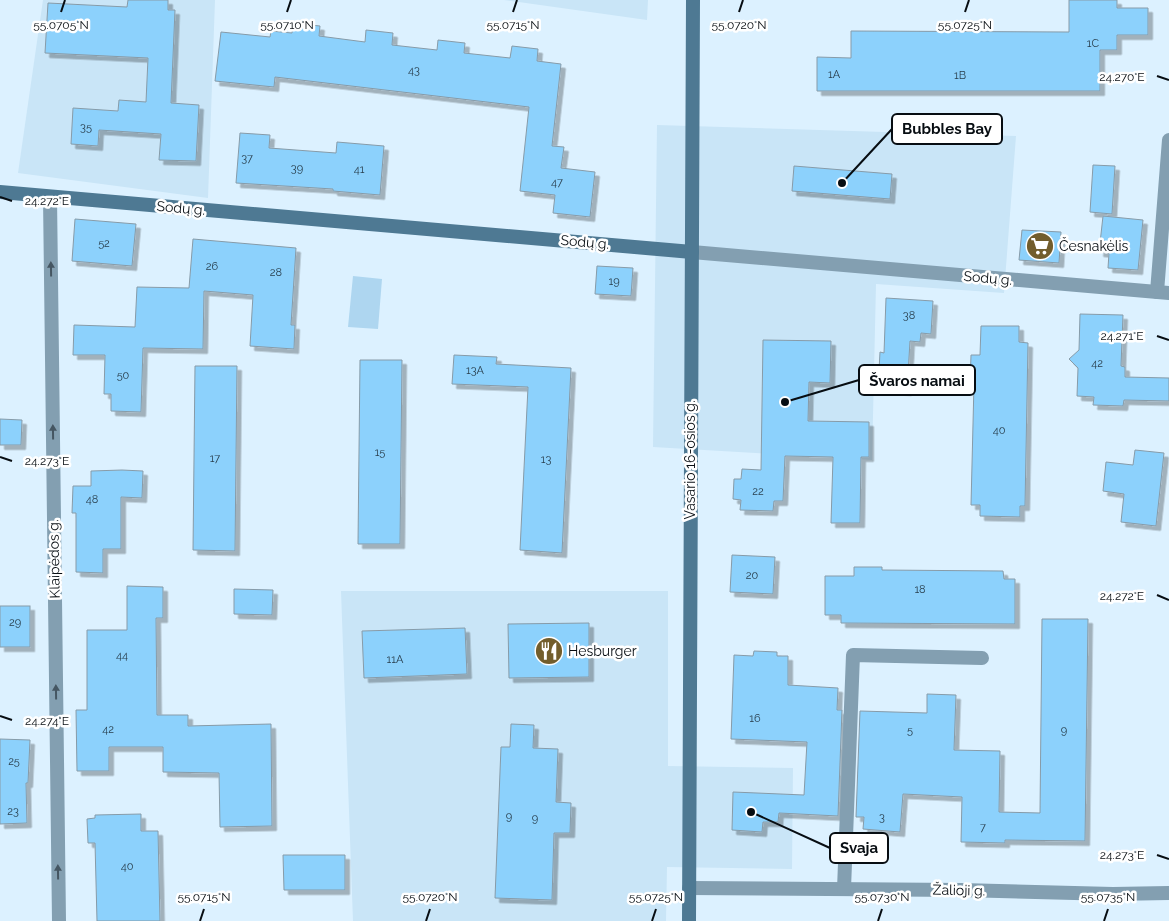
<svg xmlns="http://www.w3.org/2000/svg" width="1169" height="921" font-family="Raleway,sans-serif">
	<defs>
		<filter id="shadow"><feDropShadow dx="4.5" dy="4.5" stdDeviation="0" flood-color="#0004"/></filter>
	</defs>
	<rect width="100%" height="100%" fill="#dcf1ff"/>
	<g fill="#c9e5f7">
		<polygon points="43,0 215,0 208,198 18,173"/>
		<polygon points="504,0 648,0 647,20"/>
		<polygon points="657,125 1016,136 1004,293 876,284 872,460 653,447"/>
		<polygon points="341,591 668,591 668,766 793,768 792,869 667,867 666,921 353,921"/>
	</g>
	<polygon fill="#aed6f0" points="353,276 382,279 378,329 348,327"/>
	<g fill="#8cd1fc" stroke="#879ba8" filter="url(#shadow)">
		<polygon points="128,0 168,0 168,10 175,10 171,103 199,105 196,161 159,160 161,134 99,130 98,146 71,144 73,108 118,111 119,100 146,102 148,58 45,53 48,3 127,7"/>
		<polygon points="1069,0 1117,0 1117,8 1148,8 1148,35 1117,35 1117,50 1100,50 1100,91 817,91 817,57 851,58 851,31 1069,32"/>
		<polygon points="293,23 320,26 319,36 365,42 366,30 393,33 392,45 437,50 438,40 465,43 464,53 510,58 512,46 538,49 537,61 561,64 552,146 564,147 561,168 595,172 590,217 553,213 555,195 520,191 529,107 275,77 274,87 215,81 221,32 270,37 271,31 292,33"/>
		<polygon points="240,133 270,135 269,148 336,153 337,142 384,146 380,195 333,191 333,189 236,183"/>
		<polygon points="1093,165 1115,166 1112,214 1090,212"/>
		<polygon points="794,166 892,174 890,199 792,191"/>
		<polygon points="1103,216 1143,220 1138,270 1108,268 1109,253 1099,252"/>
		<polygon points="75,219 136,224 132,266 72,261"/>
		<polygon points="1022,230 1061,232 1059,263 1019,260"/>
		<polygon points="193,239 296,248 291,325 295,325 294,349 250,346 253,295 204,291 203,349 143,348 141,412 111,411 111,394 104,394 105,355 73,355 74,325 135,327 137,287 189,288"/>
		<polygon points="597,266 633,268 631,296 595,294"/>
		<polygon points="886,298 933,301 931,334 921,333 920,342 910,341 907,391 878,389 880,352 884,353"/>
		<polygon points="1080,314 1123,315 1121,366 1125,367 1125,377 1169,378 1169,401 1124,400 1123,406 1093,405 1094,397 1077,396 1078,368 1069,359 1079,350"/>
		<polygon points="981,326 1019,326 1019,342 1028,343 1025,506 1020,506 1020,517 980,516 980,505 971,505 974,383 970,383 971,355 980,355"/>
		<polygon points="763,340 831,341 830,383 809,382 808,421 869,422 869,457 861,457 860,523 831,523 833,457 785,456 783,501 774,501 773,511 740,510 741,500 733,499 734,479 741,479 742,469 761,470"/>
		<polygon points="454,355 497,357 496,364 571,368 562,553 520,550 528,387 452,384"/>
		<polygon points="360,360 402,360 400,544 358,544"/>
		<polygon points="195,366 237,366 235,551 193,550"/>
		<polygon points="0,419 22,420 21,445 0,445"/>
		<polygon points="1135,450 1164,453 1156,526 1121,522 1124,494 1103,491 1106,462 1133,465"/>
		<polygon points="122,470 143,471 142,498 121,497 121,549 103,549 103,573 76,572 76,513 72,513 73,486 91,486 91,471"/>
		<polygon points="732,555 775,557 773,594 730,592"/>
		<polygon points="854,567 882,567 882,570 1003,571 1004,579 1015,579 1015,624 841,623 841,615 825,615 825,576 854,576"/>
		<polygon points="127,586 163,587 163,618 156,618 157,715 188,715 188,726 271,724 272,826 220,827 219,773 163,772 163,747 109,747 109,771 77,771 76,710 87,710 87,630 127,630"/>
		<polygon points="234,589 273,590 272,615 234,614"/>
		<rect x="0" y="606" width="30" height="41"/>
		<polygon points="1042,619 1088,619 1085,841 1005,840 1005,843 961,842 962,797 903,794 900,832 863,829 864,817 856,817 860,711 927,713 927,694 956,695 954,750 1000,751 999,812 1040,813"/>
		<polygon points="589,623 589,677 509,678 508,624"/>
		<polygon points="465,628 467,674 364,678 362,631"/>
		<polygon points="754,651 777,652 777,656 788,656 788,685 838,688 837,710 842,710 838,816 779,813 778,822 763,822 762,832 732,830 733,792 804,795 807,742 731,739 734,655 753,656"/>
		<polygon points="511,724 534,725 533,748 558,749 556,802 571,803 570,833 554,833 552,900 495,898 501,747 510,747"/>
		<polygon points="0,739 30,740 28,783 26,783 27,823 0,824"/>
		<polygon points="141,814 141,831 158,831 160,921 97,921 95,843 88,843 87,819 95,818 95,815"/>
		<polygon points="283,855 345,855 345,890 284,890"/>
	</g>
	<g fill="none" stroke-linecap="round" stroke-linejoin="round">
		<g stroke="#839fb1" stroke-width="14">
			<polyline points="50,197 59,921"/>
			<polyline points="692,252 1169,293"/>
			<polyline points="1157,292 1169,140"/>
			<polyline points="689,888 961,890 1113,894 1169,893"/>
			<polyline points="844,889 853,655 982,658"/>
		</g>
		<g stroke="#4e7993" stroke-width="14">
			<polyline points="0,192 692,252"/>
			<polyline points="689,921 693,0"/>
		</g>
	</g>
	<defs><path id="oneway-solid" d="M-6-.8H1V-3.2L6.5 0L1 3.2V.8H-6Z" transform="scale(1.25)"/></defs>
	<g fill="#455662">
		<use href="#oneway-solid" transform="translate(51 269) rotate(-91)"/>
		<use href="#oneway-solid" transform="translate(53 432) rotate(-91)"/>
		<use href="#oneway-solid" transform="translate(56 692) rotate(-91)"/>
		<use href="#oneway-solid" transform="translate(58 872) rotate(-91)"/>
	</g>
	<path fill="none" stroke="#070d12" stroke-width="2" d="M61 12 65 0M287 12 291 0M513 12 517 0M739 12 743 0M965 12 969 0M1157 76 1169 80M0 197 12 201M1157 336 1169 340M0 457 12 461M1157 595 1169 600M0 716 12 720M1157 855 1169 859M200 921 204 909M426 921 430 909M652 921 656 909M878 921 882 909M1104 921 1108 909"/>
	<defs>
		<symbol id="supermarket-disc" viewBox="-11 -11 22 22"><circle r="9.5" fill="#725d2c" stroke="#fff"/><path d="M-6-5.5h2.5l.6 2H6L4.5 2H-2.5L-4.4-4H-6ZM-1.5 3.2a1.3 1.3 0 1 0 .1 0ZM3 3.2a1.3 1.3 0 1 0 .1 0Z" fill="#fff"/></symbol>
		<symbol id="restaurant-disc" viewBox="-11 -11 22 22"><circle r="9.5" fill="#725d2c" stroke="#fff"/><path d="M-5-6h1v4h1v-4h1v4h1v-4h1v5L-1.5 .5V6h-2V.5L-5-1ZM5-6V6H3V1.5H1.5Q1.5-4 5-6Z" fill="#fff"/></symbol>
	</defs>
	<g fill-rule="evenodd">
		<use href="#supermarket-disc" x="1024" y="230" width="32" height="32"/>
		<use href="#restaurant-disc" x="533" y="635" width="32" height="32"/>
	</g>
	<g text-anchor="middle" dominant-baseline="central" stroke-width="5" stroke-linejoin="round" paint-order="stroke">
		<g font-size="11" fill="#283e4c">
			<text x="1093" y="43">1C</text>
			<text x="414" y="70">43</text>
			<text x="834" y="74">1A</text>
			<text x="960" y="75">1B</text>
			<text x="86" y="127">35</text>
			<text x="247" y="158">37</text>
			<text x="297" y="168">39</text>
			<text x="359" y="169">41</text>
			<text x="557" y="182">47</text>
			<text x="104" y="243">52</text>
			<text x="212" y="266">26</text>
			<text x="276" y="272">28</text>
			<text x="614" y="281">19</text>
			<text x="909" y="315">38</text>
			<text x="1097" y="363">42</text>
			<text x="475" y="370">13A</text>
			<text x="123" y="375">50</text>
			<text x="999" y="430">40</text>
			<text x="380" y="452">15</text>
			<text x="215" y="458">17</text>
			<text x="546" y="459">13</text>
			<text x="758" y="491">22</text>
			<text x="92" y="499">48</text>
			<text x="752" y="575">20</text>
			<text x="920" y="589">18</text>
			<text x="15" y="622">29</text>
			<text x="122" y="655">44</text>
			<text x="395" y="659">11A</text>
			<text x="755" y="718">16</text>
			<text x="108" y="729">42</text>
			<text x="910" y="730">5</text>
			<text x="1064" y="730">9</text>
			<text x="14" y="761">25</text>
			<text x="13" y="811">23</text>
			<text x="509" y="816">9</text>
			<text x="882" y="817">3</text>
			<text x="535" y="818">9</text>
			<text x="983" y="827">7</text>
			<text x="127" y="866">40</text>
		</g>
		<g font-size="14" fill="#070d12" stroke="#fff">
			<text transform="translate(181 208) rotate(5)">Sodų g.</text>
			<text transform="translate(585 242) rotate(5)">Sodų g.</text>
			<text transform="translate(988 278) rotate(5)">Sodų g.</text>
			<text transform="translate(690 460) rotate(-90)">Vasario 16-osios g.</text>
			<text transform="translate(54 559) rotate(-91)">Klaipėdos g.</text>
			<text transform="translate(959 890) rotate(1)">Žalioji g.</text>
		</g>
		<g font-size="14" fill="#070d12" stroke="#fff" text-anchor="start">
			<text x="1059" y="246">Česnakėlis</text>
			<text x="568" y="651">Hesburger</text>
		</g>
	</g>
	<g font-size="12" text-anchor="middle" fill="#070d12" stroke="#fff" stroke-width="5" stroke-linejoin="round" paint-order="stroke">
		<text x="61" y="29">55.0705°N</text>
		<text x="513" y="29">55.0715°N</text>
		<text x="739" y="29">55.0720°N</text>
		<text x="965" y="29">55.0725°N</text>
		<text x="287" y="29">55.0710°N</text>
		<text x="1122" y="81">24.270°E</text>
		<text x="47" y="205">24.272°E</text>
		<text x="1122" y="340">24.271°E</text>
		<text x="47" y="465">24.273°E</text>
		<text x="1122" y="600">24.272°E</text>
		<text x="47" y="725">24.274°E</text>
		<text x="1122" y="859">24.273°E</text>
		<text x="204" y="901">55.0715°N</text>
		<text x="430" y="901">55.0720°N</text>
		<text x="656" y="901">55.0725°N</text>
		<text x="882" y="901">55.0730°N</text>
		<text x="1108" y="901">55.0735°N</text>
	</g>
	<path fill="none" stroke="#070d12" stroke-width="2" d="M842 183L892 129M785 402L859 380M751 812L830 848"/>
	<g fill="#070d12" stroke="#fff" stroke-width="2">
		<circle cx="842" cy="183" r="5"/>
		<circle cx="785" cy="402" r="5"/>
		<circle cx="751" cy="812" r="5"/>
	</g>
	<g fill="#fff" stroke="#070d12" stroke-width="2">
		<rect x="892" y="114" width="110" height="30" rx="5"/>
		<rect x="859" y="365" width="116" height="30" rx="5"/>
		<rect x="830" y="833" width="58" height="30" rx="5"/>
	</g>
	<g font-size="15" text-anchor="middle" font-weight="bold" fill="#070d12">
		<text x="947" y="134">Bubbles Bay</text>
		<text x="917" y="386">Švaros namai</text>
		<text x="859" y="853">Svaja</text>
	</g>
</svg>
